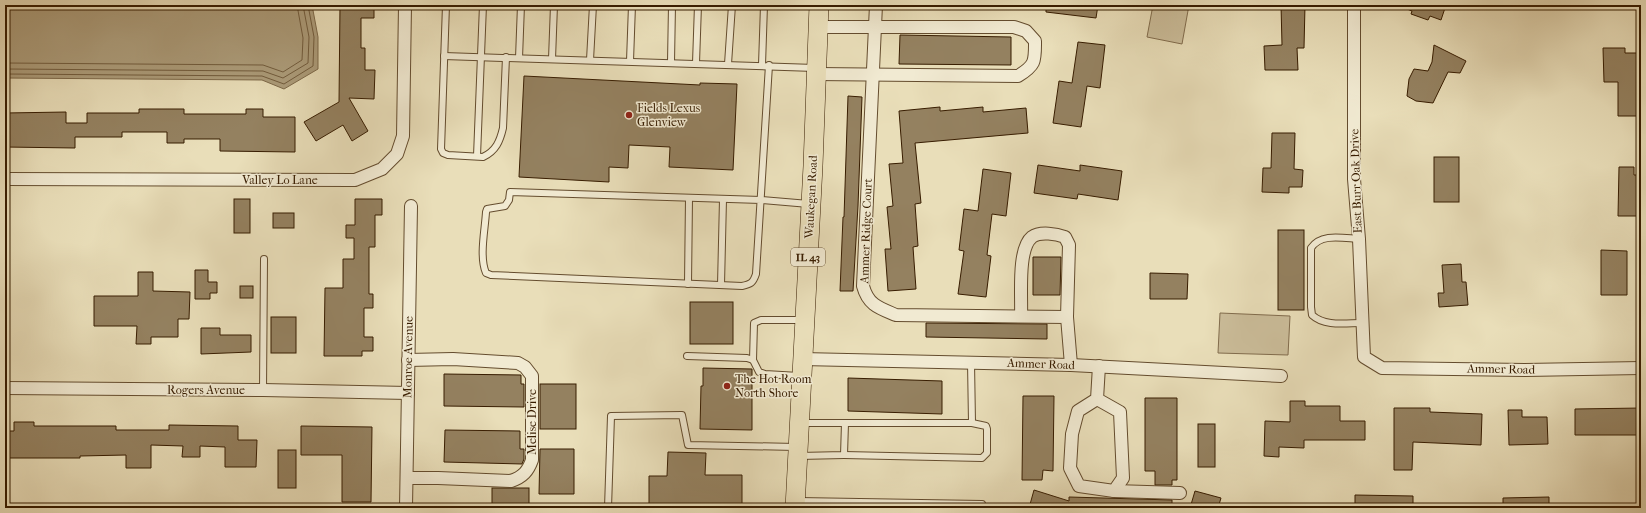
<svg xmlns="http://www.w3.org/2000/svg" width="1646" height="513" font-family="'IM FELL French Canon',serif">
	<rect width="100%" height="100%" fill="#e9deb9"/>
	<filter id="stains"><feTurbulence type="fractalNoise" baseFrequency=".005" numOctaves="4"/><feColorMatrix values="0 0 0 0 .2 0 0 0 0 .09 0 0 0 0 .02 0 0 0 .5 -.17"/></filter>
	<radialGradient id="worn" r=".72"><stop offset=".6" stop-color="#630" stop-opacity="0"/><stop offset="1" stop-color="#630" stop-opacity=".3"/></radialGradient>
	<g fill="#cbbd9a" stroke="#816c4d">
		<polygon points="1153,5 1189,5 1182,44 1147,37"/>
		<polygon points="1220,313 1290,316 1288,355 1218,353"/>
	</g>
	<polygon fill="#ac9c7a" stroke="#7d6949" points="5,5 312,5 318,37 318,69 284,89 262,80 5,78"/>
	<g fill="none" stroke-linecap="round" stroke-linejoin="round">
		<g stroke="#725c3d" stroke-width="1">
			<polyline points="5,63 263,65 283,72 302,60 303,38 297,5"/>
			<polyline points="5,69 263,71 283,78 308,63 309,37 303,5"/>
			<polyline points="5,74 262,76 284,84 313,66 314,37 308,5"/>
		</g>
	</g>
	<g fill="#948160" stroke="#371c00">
		<polygon points="340,5 374,5 374,18 361,18 361,48 365,48 365,70 375,70 374,99 349,98 368,131 352,141 343,125 316,141 304,122 339,102"/>
		<polygon points="1046,5 1098,5 1096,18 1046,12"/>
		<polygon points="1281,5 1305,5 1304,48 1297,48 1298,70 1265,70 1264,46 1282,45"/>
		<polygon points="1402,5 1446,5 1441,20 1430,16 1428,20 1411,14 1412,11 1402,7"/>
		<polygon points="900,35 1011,37 1011,65 899,64"/>
		<polygon points="1078,42 1105,45 1100,88 1087,86 1081,127 1053,123 1059,81 1072,83"/>
		<polygon points="1434,45 1466,61 1460,73 1448,72 1433,103 1416,101 1407,96 1409,79 1414,69 1428,71 1432,62"/>
		<polygon points="1603,48 1625,48 1625,53 1641,53 1641,116 1618,116 1618,82 1604,82"/>
		<polygon points="524,76 700,85 700,83 737,84 733,170 669,167 670,147 629,145 628,168 609,167 609,182 519,177"/>
		<polygon points="848,96 862,97 858,206 853,291 840,291 843,217 844,217"/>
		<polygon points="940,107 940,111 983,107 983,112 1026,108 1028,133 915,143 921,203 915,204 918,246 913,247 916,289 888,291 885,249 891,249 887,207 893,206 889,164 903,163 899,111"/>
		<polygon points="139,109 184,109 184,114 246,114 246,109 263,109 263,117 295,117 295,152 220,151 220,139 184,139 184,143 167,143 167,132 122,132 122,137 75,137 75,148 5,147 5,113 66,112 66,123 87,123 87,113 139,113"/>
		<polygon points="1272,133 1295,133 1294,169 1303,170 1302,187 1289,187 1289,193 1262,192 1263,168 1271,168"/>
		<rect x="1434" y="157" width="25" height="45"/>
		<polygon points="1038,165 1080,171 1080,165 1122,171 1118,200 1078,194 1077,199 1034,193"/>
		<polygon points="1619,167 1634,167 1634,175 1641,175 1640,216 1618,216"/>
		<polygon points="983,169 1011,173 1006,216 992,214 987,255 991,256 986,297 958,294 964,251 959,250 964,209 978,211"/>
		<rect x="234" y="199" width="16" height="34"/>
		<polygon points="355,199 382,199 382,215 375,215 375,247 369,247 369,294 373,294 373,308 364,308 364,337 373,337 373,351 362,351 362,356 324,356 325,288 343,288 343,259 354,259 354,238 346,238 346,225 355,225"/>
		<rect x="273" y="213" width="21" height="15"/>
		<rect x="1278" y="230" width="26" height="80"/>
		<polygon points="1601,250 1627,251 1627,295 1601,295"/>
		<polygon points="1033,257 1061,257 1060,295 1033,295"/>
		<polygon points="1461,264 1462,282 1466,282 1468,305 1439,307 1438,293 1444,293 1442,265"/>
		<polygon points="195,270 208,270 208,282 217,282 217,293 210,293 210,299 195,299"/>
		<polygon points="138,272 153,272 153,291 190,292 189,319 178,319 178,337 151,337 151,344 136,344 137,326 94,326 94,296 138,296"/>
		<polygon points="1150,273 1188,274 1187,299 1150,299"/>
		<rect x="240" y="286" width="13" height="12"/>
		<rect x="690" y="302" width="43" height="42"/>
		<rect x="271" y="317" width="25" height="36"/>
		<polygon points="926,323 1047,324 1047,339 926,337"/>
		<polygon points="201,328 220,328 220,335 251,335 251,352 201,354"/>
		<polygon points="703,368 752,369 752,430 700,429 701,386 703,386"/>
		<polygon points="444,374 521,375 521,384 524,384 524,407 444,406"/>
		<polygon points="848,378 942,381 942,414 848,411"/>
		<rect x="540" y="384" width="36" height="45"/>
		<polygon points="1023,396 1054,396 1053,471 1043,470 1042,480 1022,480"/>
		<polygon points="1145,398 1177,398 1177,480 1172,480 1172,485 1155,485 1155,471 1145,471"/>
		<polygon points="1290,401 1305,401 1305,406 1340,406 1340,421 1365,421 1365,440 1304,440 1304,448 1279,447 1279,457 1264,456 1265,421 1290,422"/>
		<polygon points="1394,408 1430,408 1430,412 1482,414 1481,445 1413,442 1412,470 1394,470"/>
		<polygon points="1641,408 1641,435 1575,435 1575,409"/>
		<polygon points="1508,410 1522,410 1522,417 1547,417 1548,444 1509,445"/>
		<polygon points="14,422 34,422 34,426 116,426 116,430 169,430 169,425 238,426 238,440 257,440 256,467 225,467 225,447 200,446 200,457 182,457 183,446 151,445 151,468 126,468 126,455 80,456 80,458 5,458 5,431 14,431"/>
		<rect x="1198" y="424" width="17" height="43"/>
		<polygon points="301,426 372,427 371,502 342,502 342,455 301,455"/>
		<polygon points="445,430 520,431 520,449 524,449 524,459 522,464 444,462"/>
		<polygon points="540,449 574,449 574,494 539,494"/>
		<rect x="278" y="450" width="18" height="38"/>
		<polygon points="668,452 706,453 705,475 742,475 742,508 649,507 649,476 667,476"/>
		<rect x="492" y="488" width="37" height="20"/>
		<polygon points="1034,490 1069,501 1069,497 1172,500 1172,508 1029,508"/>
		<polygon points="1195,491 1221,498 1218,508 1190,508"/>
		<polygon points="1355,495 1413,496 1413,508 1355,508"/>
		<polygon points="1549,497 1549,508 1503,508 1503,498"/>
	</g>
	<g fill="none" stroke-linecap="round" stroke-linejoin="round">
		<defs>
			<g id="lane">
				<path d="M446 5 441 149 443 153 448 155 483 157C496 151 500 141 503 128L506 57"/>
				<polyline points="444,56 815,68"/>
				<polyline points="519,58 521,5"/>
				<polyline points="552,59 554,5"/>
				<polyline points="590,60 593,5"/>
				<polyline points="630,61 632,5"/>
				<polyline points="671,62 672,5"/>
				<polyline points="696,63 698,5"/>
				<polyline points="728,64 732,5"/>
				<polyline points="762,65 764,5"/>
				<path d="M769 65 756 274C753 283 751 284 742 286L491 275 486 273C479 257 485 230 486 212L487 209 505 206 509 200 510 192 761 200 809 204"/>
				<polyline points="477,156 483,5"/>
				<path d="M1359 239C1342 238 1321 233 1311 248V307L1312 315C1325 327 1346 323 1362 323"/>
				<polyline points="688,284 689,198"/>
				<polyline points="721,285 723,199"/>
				<polyline points="687,356 747,358 753,360 759,372 765,374 799,376"/>
				<polyline points="753,360 754,323 761,320 803,320"/>
				<polyline points="263,390 264,259"/>
				<polyline points="801,423 972,423 971,362"/>
				<polyline points="844,455 982,458 987,453 987,429 986,426 972,423"/>
				<polyline points="799,456 844,455 845,423"/>
				<polyline points="798,501 982,504 982,508"/>
				<polyline points="608,508 611,416 682,415 688,445 796,447"/>
			</g>
			<g id="street">
				<path d="M876 5 863 286C868 305 879 308 896 315L1067 317 1071 365"/>
				<polyline points="1354,5 1354,179 1359,239 1364,357 1382,368 1525,370 1641,368"/>
				<path d="M816 74 1018 76C1036 65 1035 61 1035 41L1026 31 1014 27H818"/>
				<polyline points="5,179 355,180 382,169 397,154 403,136 405,5"/>
				<path d="M1021 316C1022 297 1017 249 1032 237 1040 231 1057 234 1065 237L1069 245 1067 317"/>
				<polyline points="802,359 1071,365 1281,376"/>
				<polyline points="5,388 263,390 408,393"/>
				<polyline points="1097,399 1078,411 1072,434 1070,468 1079,486 1114,491 1123,478 1120,412 1097,399 1099,366"/>
				<path d="M407 478H438L511 481C523 477 528 471 532 460V376L525 367 518 363 453 359 408 360"/>
				<polyline points="1114,491 1180,493"/>
				<polyline points="406,508 411,206"/>
			</g>
			<polyline id="primary" points="795,508 813,166 819,5"/>
		</defs>
		<use href="#lane" stroke="#644c2e" stroke-width="8"/>
		<use href="#street" stroke="#644c2e" stroke-width="14"/>
		<use href="#primary" stroke="#371c00" stroke-width="20"/>
		<use href="#lane" stroke="#f1ead2" stroke-width="6"/>
		<use href="#street" stroke="#f1ead2" stroke-width="12"/>
		<use href="#primary" stroke="#e9deb9" stroke-width="19"/>
	</g>
	<g fill="#8f2418" stroke="#f1ead2" stroke-width="1.5">
		<circle cx="629" cy="115" r="4"/>
		<circle cx="727" cy="386" r="4"/>
	</g>
	<g text-anchor="middle" dominant-baseline="central" stroke-width="3" stroke-linejoin="round" paint-order="stroke">
		<rect fill="#f1ead2" stroke="#6f5a3f" stroke-width="1" x="791" y="248" width="34" height="18" rx="3"/>
		<g font-size="11" font-weight="bold" fill="#371c00">
			<text x="808" y="257">IL 43</text>
		</g>
		<g font-size="12" fill="#371c00" stroke="#f1ead2" text-anchor="start">
			<text x="637" y="108">Fields Lexus<tspan x="637" dy="14">Glenview</tspan></text>
			<text x="735" y="379">The Hot Room<tspan x="735" dy="14">North Shore</tspan></text>
		</g>
		<g font-size="12" fill="#371c00" stroke="#f1ead2">
			<text x="280" y="180">Valley Lo Lane</text>
			<text transform="translate(1356 181) rotate(-92)">East Burr Oak Drive</text>
			<text transform="translate(811 197) rotate(-87)">Waukegan Road</text>
			<text transform="translate(866 231) rotate(-88)">Ammer Ridge Court</text>
			<text transform="translate(408 357) rotate(-89)">Monroe Avenue</text>
			<text transform="translate(1041 364) rotate(2)">Ammer Road</text>
			<text transform="translate(1501 369) rotate(1)">Ammer Road</text>
			<text x="206" y="390">Rogers Avenue</text>
			<text transform="translate(532 422) rotate(-90)">Melise Drive</text>
		</g>
	</g>
	<rect width="1646" height="513" fill="none" stroke="#e9deb9" stroke-width="20"/>
	<rect x="6" y="6" width="1634" height="501" fill="none" stroke="#371c00" stroke-width="2"/>
	<rect x="10" y="10" width="1626" height="493" fill="none" stroke="#371c00"/>
	<rect width="100%" height="100%" filter="url(#stains)"/>
	<rect width="100%" height="100%" fill="url(#worn)"/>
</svg>
